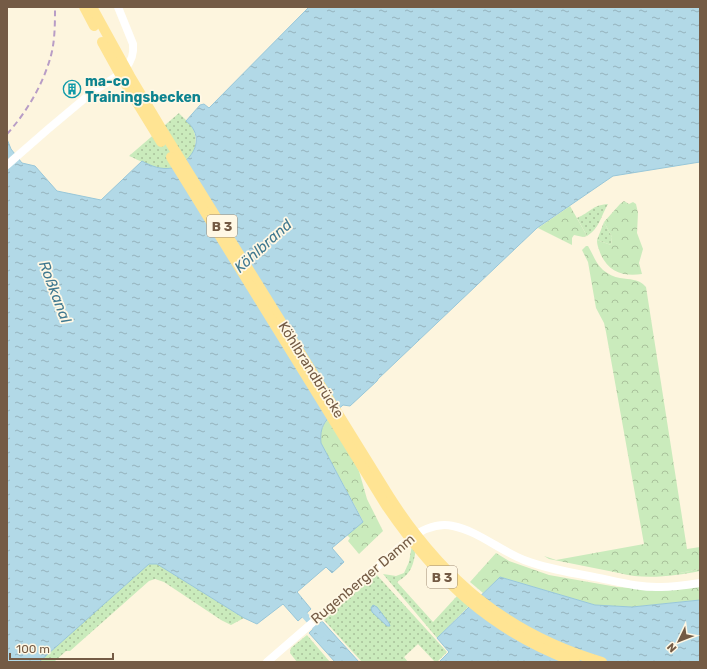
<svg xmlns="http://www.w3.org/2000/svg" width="707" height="669" font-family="Rubik,sans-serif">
	<defs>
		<pattern id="grass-dots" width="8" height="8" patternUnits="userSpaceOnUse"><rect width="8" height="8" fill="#caebbc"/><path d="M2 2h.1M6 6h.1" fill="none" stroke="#a9c19b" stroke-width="1.8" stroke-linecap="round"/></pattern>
		<pattern id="forest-crowns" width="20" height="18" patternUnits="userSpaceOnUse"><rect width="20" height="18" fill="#caebbc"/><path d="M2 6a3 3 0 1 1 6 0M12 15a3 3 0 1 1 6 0" fill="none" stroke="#a9c19b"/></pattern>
		<pattern id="water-ripples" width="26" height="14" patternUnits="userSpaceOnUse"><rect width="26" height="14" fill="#b2d9e7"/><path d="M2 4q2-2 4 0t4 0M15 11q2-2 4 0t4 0" fill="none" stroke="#95b3bd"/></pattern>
	</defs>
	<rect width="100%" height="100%" fill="#fdf5de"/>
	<g fill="url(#grass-dots)">
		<path d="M179 113C183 118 191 123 193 129 203 151 183 171 161 168 150 167 139 160 129 156Z"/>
		<path d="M608 204C601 216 599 229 587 236L577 218C591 212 592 205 608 204Z"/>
		<polygon points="604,222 612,237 611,245 597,240"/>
		<path d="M412 545 416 549C413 566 412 573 397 582L433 622 457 596 469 606 437 638 383 574 396 576 404 573 409 562Z"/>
		<polygon points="149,564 157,564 244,618 231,625 221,620 164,582 155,579 149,581 70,651 66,651 54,662 39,662"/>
		<path d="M700 569V571C674 576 645 580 619 573H680Z"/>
		<polygon points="376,574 447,652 437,662 435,662 418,644 404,657 408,662 362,662 324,620"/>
		<polygon points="307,635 330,662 297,662 290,653 291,648"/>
	</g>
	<g fill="url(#forest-crowns)">
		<path d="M624 201 629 204 633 202 636 204 638 213 637 233 643 249 639 263 642 274C624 277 609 272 601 255 599 249 597 246 597 240L611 245 612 237 604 222 620 204Z"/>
		<polygon points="570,206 587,236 583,237 574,235 572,238 572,245 538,228"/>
		<path d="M586 246H588C593 254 596 264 603 270 608 274 614 277 620 278 630 280 638 278 646 287L687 549 700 547V569L680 573H619L549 559 544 556 556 560 644 544 606 332 604 323 596 308 588 262 582 250Z"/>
		<path d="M330 417 359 471 367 499 383 531 359 554 348 541 350 538 347 535 363 521 321 443C320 431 322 425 330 417Z"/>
		<polygon points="496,553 509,561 549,575 617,587 651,589 700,584 700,600 632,607 595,605 500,577 483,593 470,582"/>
	</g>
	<g fill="url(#water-ripples)" stroke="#98c7d9">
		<path d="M309 7H700V162L613 176 537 228 378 379 377 381 350 406 343 405C329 418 319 422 321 443L363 522 332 548 344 562 332 573 326 567 297 592 311 609 298 621 283 604 257 624 244 618 157 564H149L39 662H7V139L11 149 22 163 35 166 57 191 101 200 142 161C151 166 161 170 172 168 189 163 204 144 192 127 191 125 188 123 186 121L200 105 204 104 209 108Z"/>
		<polygon points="500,577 595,605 632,607 700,600 700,662 439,662 449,652 437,638"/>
		<polygon points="373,605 377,607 389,623 390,626 387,626 372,612 371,608"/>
		<polygon points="322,621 359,662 335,662 309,633"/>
	</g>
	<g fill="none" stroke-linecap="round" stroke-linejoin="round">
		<polyline stroke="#b2d9e7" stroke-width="7" points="299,609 322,634"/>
		<g stroke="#fff" stroke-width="8">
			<path d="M7 165C34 141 62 117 90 94 101 85 116 79 125 69 132 61 134 54 133 44L118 7"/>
			<path d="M267 662 408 540C421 530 436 522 453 526 478 531 499 550 524 560 545 568 567 572 589 576 612 580 637 588 661 587 674 587 687 585 700 583"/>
		</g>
		<g stroke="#ffe493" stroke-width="10">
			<polyline points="84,7 94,26"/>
			<path d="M92 7 130 76 161 128 389 496C442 579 507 634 602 662"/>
			<polyline points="102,42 123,80 161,142"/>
			<path d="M171 157 387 507C437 580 491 631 575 662"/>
		</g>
		<path stroke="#b89dc6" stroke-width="2" stroke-dasharray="6 4" stroke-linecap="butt" d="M7 134C26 113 42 86 50 59 55 43 55 24 55 7"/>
	</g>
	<defs>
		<symbol id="building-ring" viewBox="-11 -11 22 22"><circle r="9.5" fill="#fff8e5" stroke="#0f9aa8" stroke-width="1.5"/><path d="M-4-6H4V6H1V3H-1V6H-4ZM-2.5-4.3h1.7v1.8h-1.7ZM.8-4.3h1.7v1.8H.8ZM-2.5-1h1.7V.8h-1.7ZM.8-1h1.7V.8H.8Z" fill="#0f9aa8"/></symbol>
	</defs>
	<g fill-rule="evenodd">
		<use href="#building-ring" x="62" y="79" width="20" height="20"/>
	</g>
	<g text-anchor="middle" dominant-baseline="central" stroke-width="3.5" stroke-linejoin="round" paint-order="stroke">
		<g fill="#fff8e5" stroke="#9e8a75" stroke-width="1">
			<rect x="207" y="215" width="30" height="22" rx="3"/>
			<rect x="427" y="566" width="30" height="22" rx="3"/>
		</g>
		<g font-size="13" font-weight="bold" fill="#745b45">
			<text x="222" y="226">B 3</text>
			<text x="442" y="577">B 3</text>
		</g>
		<g font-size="14" font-weight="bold" fill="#0d838f" stroke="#fff8e5" text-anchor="start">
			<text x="85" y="81">ma-co<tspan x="85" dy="16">Trainingsbecken</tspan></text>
		</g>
		<g font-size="14" fill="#745b45" stroke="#fff8e5">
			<text transform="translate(311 370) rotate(58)">Köhlbrandbrücke</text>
			<text transform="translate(363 579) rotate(-40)">Rugenberger Damm</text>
		</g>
		<g font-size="15" font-style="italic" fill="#417990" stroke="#fff8e5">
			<text transform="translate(263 246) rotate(-42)">Köhlbrand</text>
			<text transform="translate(55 292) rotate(69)">Roßkanal</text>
		</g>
	</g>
	<rect width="707" height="669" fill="none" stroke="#745b45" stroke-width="16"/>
	<g transform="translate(679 641) rotate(227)" stroke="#fff8e5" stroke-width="3" paint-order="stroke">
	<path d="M0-3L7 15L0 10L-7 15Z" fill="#745b45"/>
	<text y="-6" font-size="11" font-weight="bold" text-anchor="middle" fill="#745b45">N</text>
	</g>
	<path d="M10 653v6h103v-6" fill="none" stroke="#745b45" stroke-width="2"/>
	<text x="16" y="653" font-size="12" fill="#745b45" stroke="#fff8e5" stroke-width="3" paint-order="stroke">100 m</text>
</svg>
